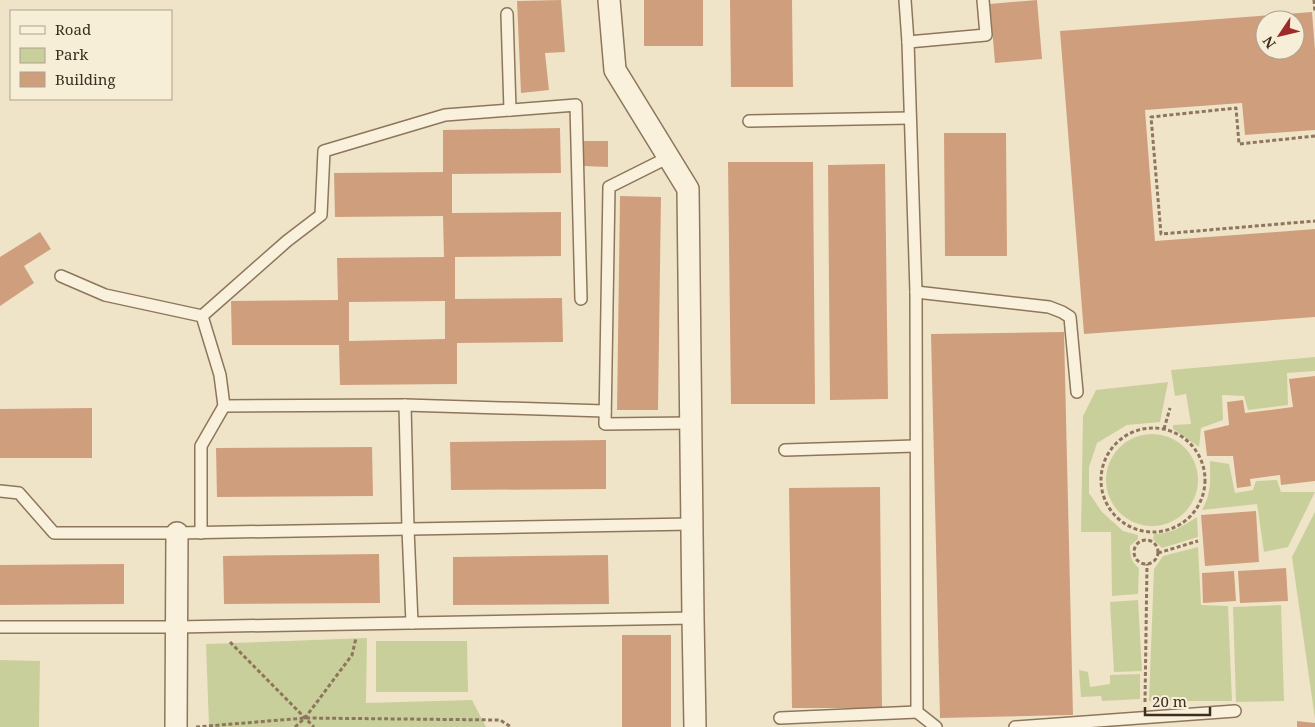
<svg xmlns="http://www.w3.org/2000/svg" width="1315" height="727" font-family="'Noto Serif',serif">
	<rect width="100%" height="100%" fill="#f0e4c8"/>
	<g fill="#c9cf9b">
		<polygon points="1315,357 1315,371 1287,373 1288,405 1248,410 1244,396 1222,395 1223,420 1201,428 1199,447 1173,429 1173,425 1191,424 1186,394 1175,396 1171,370"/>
		<path d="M1168 382 1160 422 1127 425 1097 443 1089 467V493L1102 512 1123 531 1138 535V539L1130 546C1130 555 1131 562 1139 568L1138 594 1112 596 1111 532H1081L1083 416 1096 390Z"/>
		<circle cx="1152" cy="480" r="46"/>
		<path d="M1210 461 1229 464 1235 493 1253 490 1256 481 1277 480 1281 492H1315L1288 547 1264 552 1257 504 1202 510C1212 492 1210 481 1210 461Z"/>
		<polygon points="1315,512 1315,719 1292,557"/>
		<path d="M1197 517 1198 537 1162 548 1153 539 1154 534C1171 534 1183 526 1197 517Z"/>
		<polygon points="1198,547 1201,605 1228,606 1232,701 1149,701 1154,569 1163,556"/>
		<polygon points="1138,600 1142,671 1114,672 1110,602"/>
		<polygon points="1281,605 1284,701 1236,702 1233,607"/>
		<polygon points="367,638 366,703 472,700 486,727 209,727 206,644"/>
		<polygon points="376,641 467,641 468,692 376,692"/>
		<polygon points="0,660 40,661 39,727 0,727"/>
		<polygon points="1079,670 1088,672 1090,687 1110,684 1110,675 1140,674 1140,699 1102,701 1101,696 1081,697"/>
	</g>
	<g fill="#cf9f7d" fill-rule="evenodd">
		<polygon points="561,0 565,52 545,53 549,90 521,93 517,1"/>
		<rect x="644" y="0" width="59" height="46"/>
		<polygon points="730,0 792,0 793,87 731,87"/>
		<polygon points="1037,0 1042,59 995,63 990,4"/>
		<path d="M1312 12 1315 50V130L1245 135 1242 103 1145 110 1155 241 1315 229V317L1084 334 1060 31ZM1265 20H1295V50H1265Z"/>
		<path d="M560 128 561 173 452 174V213L561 212V256L455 257V299L562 298 563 342 457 343V384L340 385 339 345H232L231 301 338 300 337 258 444 257 443 216 335 217 334 173 443 172V130ZM445 301V339L349 341V302Z"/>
		<polygon points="944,133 1006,133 1007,256 945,256"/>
		<polygon points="583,141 608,141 608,167 583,166"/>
		<polygon points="728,162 813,162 815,404 731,404"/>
		<polygon points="885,164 888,399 830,400 828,165"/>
		<polygon points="620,196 661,197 658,410 617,410"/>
		<polygon points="40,232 51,249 24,266 34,283 0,306 0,257"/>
		<polygon points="1064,332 1073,715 940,718 931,334"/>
		<polygon points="1315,376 1315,481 1281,485 1280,475 1250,479 1251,486 1237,488 1233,456 1207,456 1204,431 1229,425 1227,402 1243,400 1245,413 1293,407 1289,379"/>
		<polygon points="92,408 92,458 0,458 0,409"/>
		<polygon points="606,440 606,489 451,490 450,442"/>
		<polygon points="372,447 373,496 217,497 216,448"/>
		<polygon points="880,487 882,708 792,708 789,488"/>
		<polygon points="1256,511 1259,562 1205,566 1201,515"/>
		<polygon points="379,554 380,603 224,604 223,556"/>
		<polygon points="608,555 609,604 453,605 453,557"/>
		<polygon points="124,564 124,604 0,605 0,565"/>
		<polygon points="1286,568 1288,601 1240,603 1238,571"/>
		<polygon points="1234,571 1236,601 1203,603 1202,573"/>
		<rect x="622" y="635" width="49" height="92"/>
		<polygon points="1297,721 1315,723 1315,727 1297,727"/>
	</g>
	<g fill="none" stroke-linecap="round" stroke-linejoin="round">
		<defs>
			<g id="lane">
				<polyline points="905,0 908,42 916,292 917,712 936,727"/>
				<polyline points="507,14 510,110"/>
				<polyline points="908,42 986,35 983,0"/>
				<polyline points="749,121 910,118"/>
				<polyline points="669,157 609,187 605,424 691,423"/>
				<polyline points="61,276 105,295 202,316 220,375 224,406"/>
				<polyline points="916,292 1049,307 1062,312 1070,317 1077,392"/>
				<polyline points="202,316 287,241 321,215 324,151 445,115 576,105 581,299"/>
				<polyline points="785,450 915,446"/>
				<polyline points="0,491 19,493 54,533 177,533 692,524"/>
				<polyline points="201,533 201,446 224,406 405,405"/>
				<polyline points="412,623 408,529 405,405 605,411"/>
				<polyline points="0,627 176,627 693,618"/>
				<polyline points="780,718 917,712"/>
				<polyline points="1015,727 1235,711"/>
			</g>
			<g id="street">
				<polyline points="609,0 615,70 688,189 693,618 695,727"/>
				<polyline points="176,727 177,533"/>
			</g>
		</defs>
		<use href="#lane" stroke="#8d765c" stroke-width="14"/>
		<use href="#street" stroke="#8d765c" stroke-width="24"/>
		<g stroke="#8d765c" stroke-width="3" stroke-dasharray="4 2.5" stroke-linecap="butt">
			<polyline points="1314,0 1315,13"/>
			<polyline points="1315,136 1239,144 1236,108 1151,117 1161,234 1315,221"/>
			<circle cx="1153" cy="480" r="52"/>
			<polyline points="1164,429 1170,408"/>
			<circle cx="1146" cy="552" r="12"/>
			<polyline points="1158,553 1198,541"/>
			<polyline points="230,642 314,727"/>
			<polyline points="1145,702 1147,564"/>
			<polyline points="196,727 305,718 500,720 511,727"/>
			<polyline points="295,727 305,718 352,655 356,638"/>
		</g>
		<use href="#lane" stroke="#faf1dc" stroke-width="11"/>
		<use href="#street" stroke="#faf1dc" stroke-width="21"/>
	</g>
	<rect x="10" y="10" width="162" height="90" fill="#f7eed8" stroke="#ada18e"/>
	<rect x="20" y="26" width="25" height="8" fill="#faf1dc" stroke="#ada18e"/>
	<text x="55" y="35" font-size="15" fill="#3d2e20">Road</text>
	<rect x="20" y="48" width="25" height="15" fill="#c9cf9b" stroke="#ada18e"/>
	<text x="55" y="60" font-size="15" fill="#3d2e20">Park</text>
	<rect x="20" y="72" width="25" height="15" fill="#cf9f7d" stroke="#ada18e"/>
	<text x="55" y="85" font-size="15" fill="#3d2e20">Building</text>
	<g transform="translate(1280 35) rotate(235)"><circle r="24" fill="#f7eed8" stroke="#ada18e"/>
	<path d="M0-4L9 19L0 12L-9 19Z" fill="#9e2a2b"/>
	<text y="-8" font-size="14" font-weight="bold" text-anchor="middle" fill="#3d2e20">N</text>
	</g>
	<path d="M1145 707v8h65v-8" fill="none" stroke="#3d2e20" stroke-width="2.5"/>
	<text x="1152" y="707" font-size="15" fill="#3d2e20" stroke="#f7eed8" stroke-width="4" paint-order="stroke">20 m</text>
</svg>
